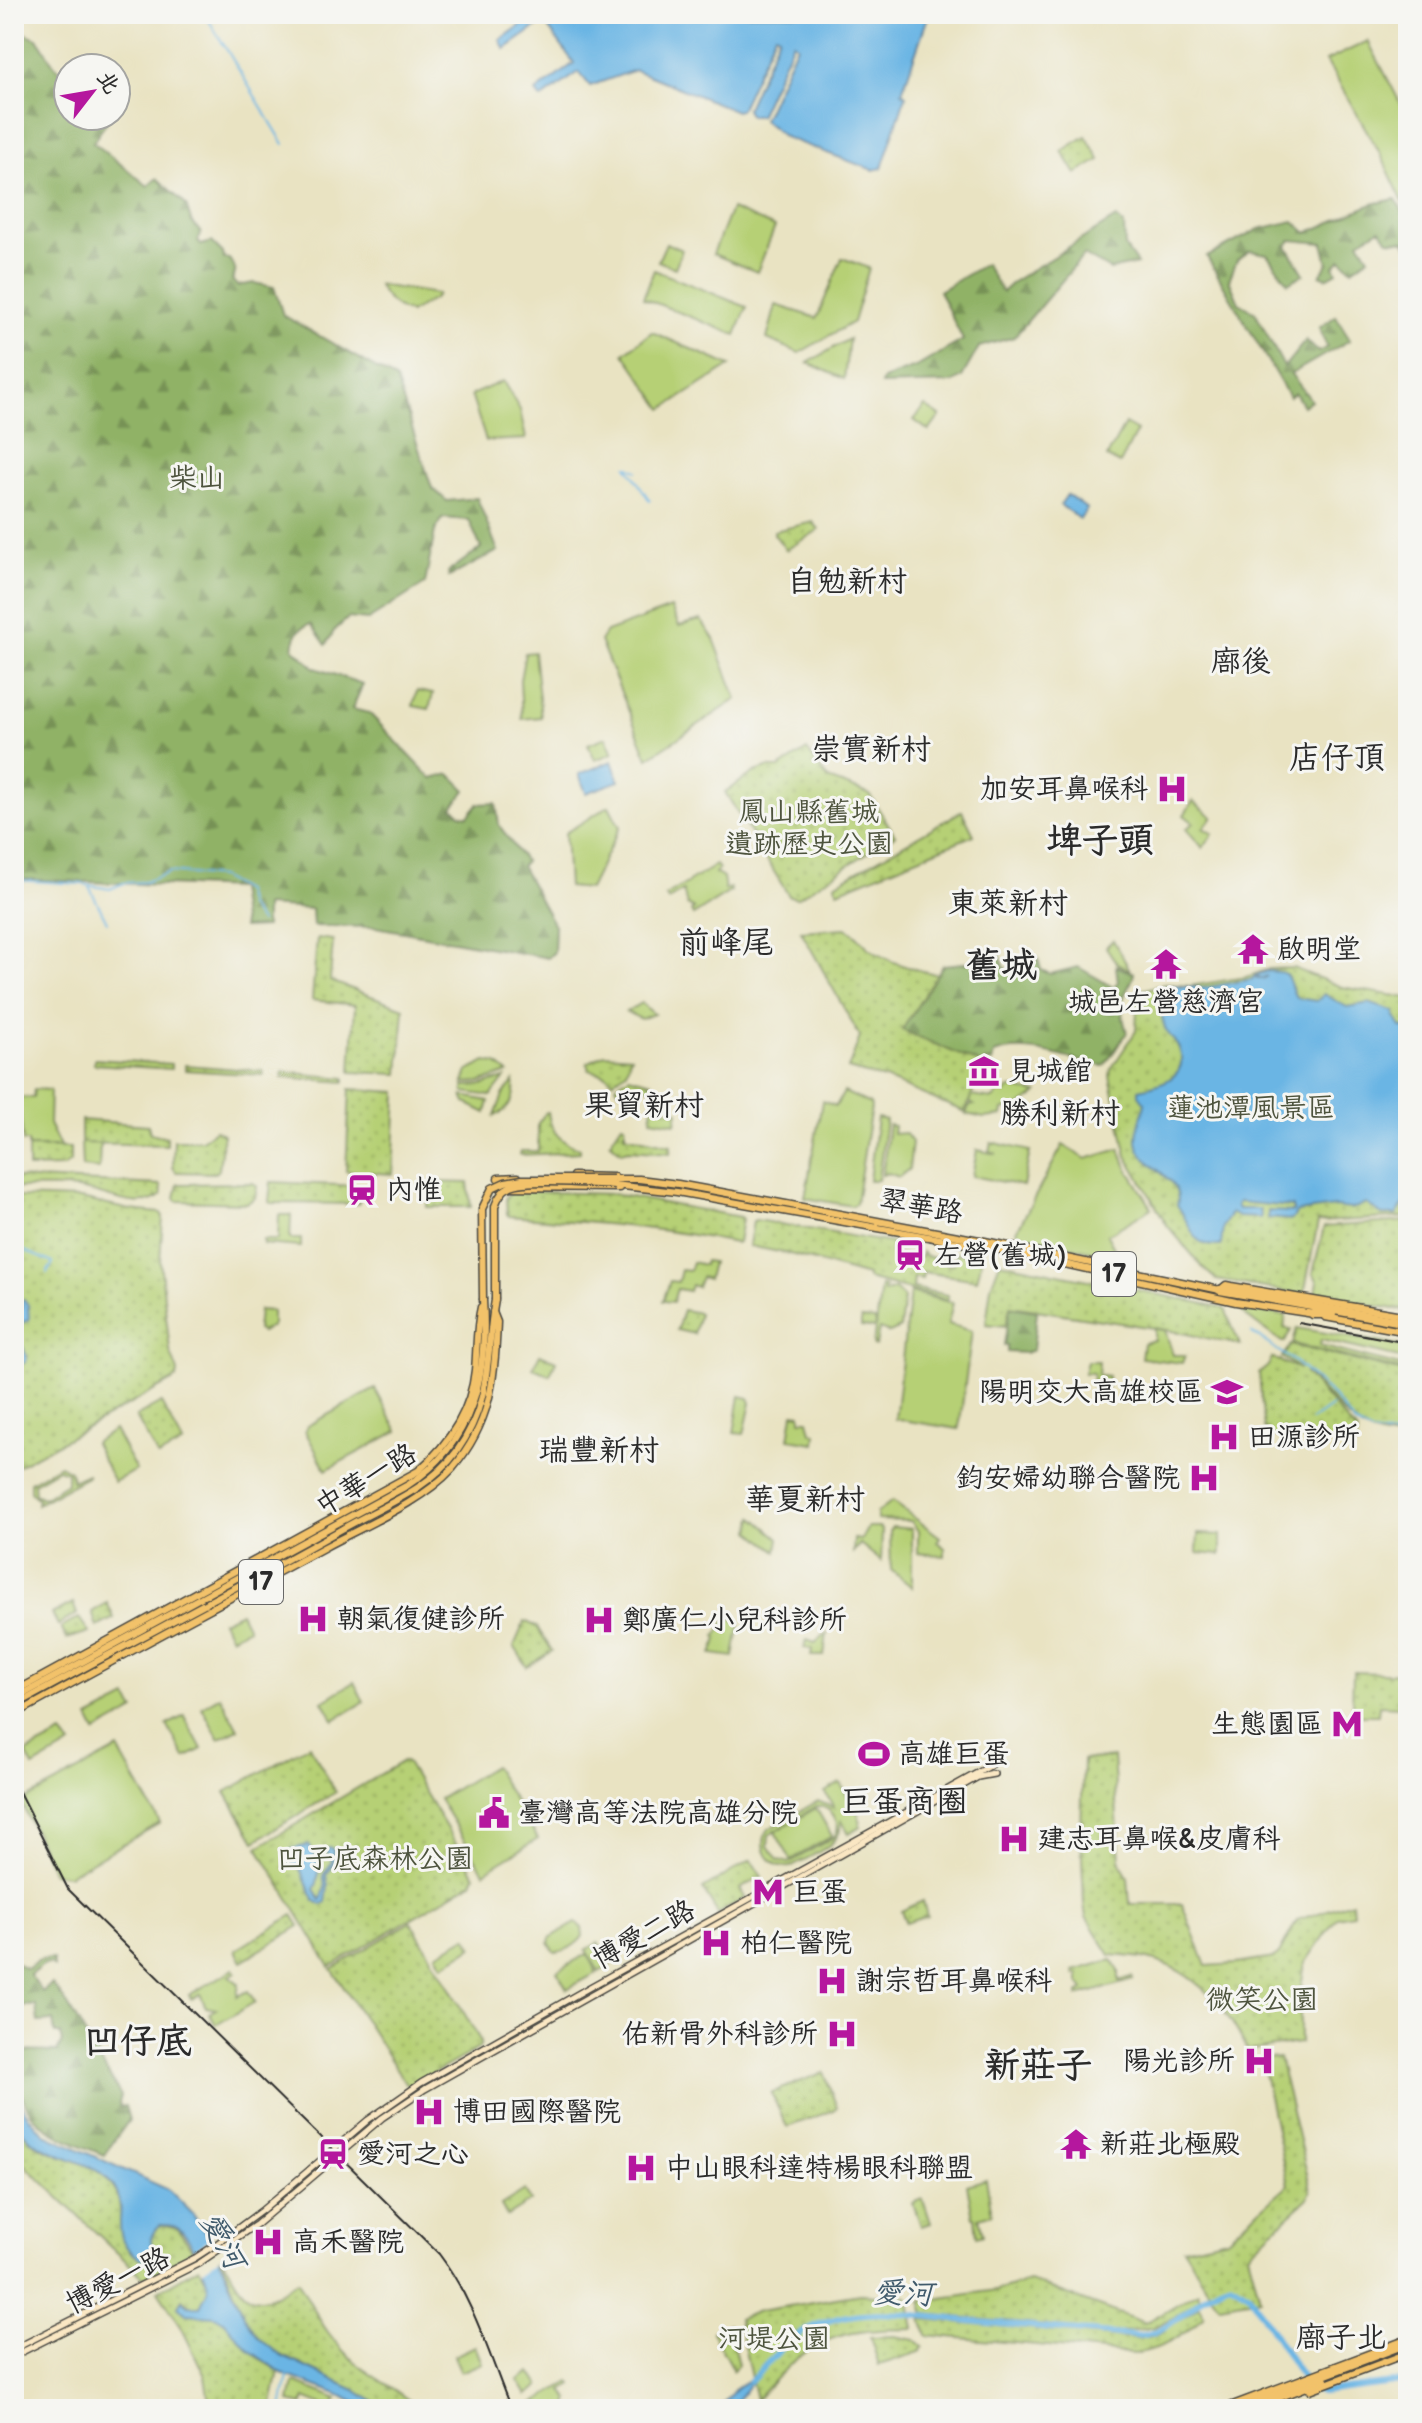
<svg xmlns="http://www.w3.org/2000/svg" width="1422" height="2423" font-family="'Balsamiq Sans','LXGW WenKai TC',sans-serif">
	<defs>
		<pattern id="forest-firs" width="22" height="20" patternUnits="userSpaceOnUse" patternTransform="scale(2)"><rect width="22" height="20" fill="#90b266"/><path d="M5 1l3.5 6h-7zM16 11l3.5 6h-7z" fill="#769154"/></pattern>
		<pattern id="park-dots" width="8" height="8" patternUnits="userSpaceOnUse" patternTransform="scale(2)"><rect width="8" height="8" fill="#b6d075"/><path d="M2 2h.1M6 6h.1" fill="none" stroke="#9db365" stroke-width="1.8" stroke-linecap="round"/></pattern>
	</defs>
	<rect width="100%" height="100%" fill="#f6f6f2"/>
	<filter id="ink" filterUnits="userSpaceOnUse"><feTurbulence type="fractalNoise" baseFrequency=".0125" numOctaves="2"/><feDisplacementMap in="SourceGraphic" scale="16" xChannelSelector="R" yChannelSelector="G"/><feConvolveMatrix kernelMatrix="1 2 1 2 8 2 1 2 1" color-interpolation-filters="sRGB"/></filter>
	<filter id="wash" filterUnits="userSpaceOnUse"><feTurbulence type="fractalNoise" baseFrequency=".006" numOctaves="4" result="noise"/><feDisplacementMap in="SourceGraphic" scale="32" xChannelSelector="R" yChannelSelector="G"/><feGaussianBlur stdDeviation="1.8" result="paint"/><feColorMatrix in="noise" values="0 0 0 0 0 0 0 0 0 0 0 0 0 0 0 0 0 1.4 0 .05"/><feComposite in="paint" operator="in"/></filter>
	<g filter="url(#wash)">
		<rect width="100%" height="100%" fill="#e9e3c2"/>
		<g fill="#b6d075" stroke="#707e50" stroke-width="2" fill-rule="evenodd">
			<polygon points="1368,41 1408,118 1408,213 1381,155 1326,61"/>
			<polygon points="731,209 775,227 757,272 713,254"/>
			<polygon points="666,243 682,250 675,268 658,261"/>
			<polygon points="842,258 869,268 853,322 799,353 767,339 776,305 817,318"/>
			<polygon points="654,270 747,307 736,335 643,298"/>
			<path d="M378 285 437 294 435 298 410 313C393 307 386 300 378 285Z"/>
			<polygon points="652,332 730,366 663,409 624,353"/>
			<polygon points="849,339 844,379 808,363"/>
			<polygon points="503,381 520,410 526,439 486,441 471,395"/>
			<polygon points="925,406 940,416 929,431 914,420"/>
			<polygon points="1125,424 1137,431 1120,464 1107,457"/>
			<polygon points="671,608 679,626 701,620 714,639 737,699 648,758 600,641 606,632"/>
			<polygon points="534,652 541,717 522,719 520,680 525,653"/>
			<polygon points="417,691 433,694 429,709 413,706"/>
			<polygon points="606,737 613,753 595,760 588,744"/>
			<polygon points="1193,801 1213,817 1203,828 1213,834 1203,848 1186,829 1194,823 1184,815"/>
			<polygon points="609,806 620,827 589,889 568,887 565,833"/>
			<polygon points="716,865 719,869 715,873 723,878 725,890 730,888 731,891 693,915 691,911 694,909 687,905 683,891 668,900 666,896"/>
			<polygon points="1113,940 1130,970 1117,964 1106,947"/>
			<polygon points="641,1003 654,1014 641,1019 626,1012"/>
			<polygon points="486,1062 497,1064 508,1073 482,1082 464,1083 468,1071"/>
			<polygon points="283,1072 345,1078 345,1082 282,1077"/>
			<polygon points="505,1078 491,1096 464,1092 464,1086 482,1085"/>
			<path d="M514 1081C516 1097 510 1110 495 1116L503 1095Z"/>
			<polygon points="1009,1088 1038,1093 1016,1109 1010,1107 1003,1110 1002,1116 984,1118 966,1114 969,1106 974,1105 970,1103 972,1096 993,1099 999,1092 1005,1093"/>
			<polygon points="34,1089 50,1090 49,1124 60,1147 28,1147 28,1142 23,1142 20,1112 17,1111 19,1097 33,1098"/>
			<polygon points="844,1092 870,1104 871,1107 856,1203 852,1206 805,1198 822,1101 836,1106"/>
			<polygon points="463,1096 489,1101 486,1113 466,1103"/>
			<polygon points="653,1107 678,1111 676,1123 651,1119"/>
			<polygon points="877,1118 886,1120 878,1180 869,1180"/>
			<polygon points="889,1125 894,1126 893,1134 905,1133 912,1142 909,1169 899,1177 888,1173 882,1175"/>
			<polygon points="991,1142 1030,1151 1023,1186 972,1176 977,1150 997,1154 989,1151"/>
			<polygon points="81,1143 100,1143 99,1169 82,1167"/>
			<polygon points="1063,1145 1086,1159 1120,1149 1129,1171 1152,1208 1107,1235 1119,1258 1018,1234 1017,1230"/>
			<polygon points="279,1215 291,1215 290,1239 301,1239 301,1247 263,1244 263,1240 278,1240"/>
			<polygon points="705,1261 712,1262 708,1279 701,1277 697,1287 691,1285 689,1291 677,1289 673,1302 663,1301 670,1281 678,1282 681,1270 689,1271 692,1262 704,1265"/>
			<polygon points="881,1286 885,1287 884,1293 895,1289 904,1298 900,1328 890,1333 879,1329 876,1346 873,1346 875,1328 861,1327 861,1319 875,1320 876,1327"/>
			<polygon points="910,1292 953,1303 948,1324 972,1331 959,1429 895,1419"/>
			<polygon points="1239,1308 1286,1316 1284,1328 1291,1330 1285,1342 1282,1342 1247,1317"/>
			<polygon points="259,1310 272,1311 272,1326 261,1332 257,1330"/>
			<polygon points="1297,1328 1408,1347 1408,1360 1321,1340 1320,1346 1408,1368 1408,1372 1293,1344"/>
			<polygon points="1154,1329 1165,1330 1173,1355 1185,1355 1182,1363 1141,1358 1143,1343 1154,1340"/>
			<polygon points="540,1354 556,1361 550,1375 533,1368"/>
			<polygon points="1087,1361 1099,1361 1098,1375 1108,1376 1107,1388 1092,1387 1093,1373 1084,1373"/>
			<polygon points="375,1389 398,1431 326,1470 305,1431 307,1426"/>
			<polygon points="740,1396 749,1398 751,1403 744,1434 734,1433"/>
			<polygon points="793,1413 801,1414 801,1420 808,1420 811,1432 816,1433 815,1443 789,1439"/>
			<polygon points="114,1430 136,1470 114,1482 94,1443"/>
			<path d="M60 1465 70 1471 72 1481 87 1474 88 1476 37 1504 38 1499 30 1491V1482ZM58 1469 67 1472V1483L43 1498 35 1494 34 1483Z"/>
			<polygon points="892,1501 940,1537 937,1542 945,1548 945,1556 918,1553 918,1531 911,1521 877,1520 877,1513"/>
			<polygon points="754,1517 779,1538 777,1551 751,1531"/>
			<polygon points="868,1527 879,1527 882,1530 881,1561 860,1544 853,1552 854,1539 861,1540"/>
			<polygon points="892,1527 912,1529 912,1587 891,1570 890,1530"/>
			<polygon points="1198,1534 1221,1535 1221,1555 1197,1553"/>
			<polygon points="240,1612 248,1628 231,1637 222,1621"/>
			<polygon points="728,1617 740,1622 734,1657 712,1654 718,1639 716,1636"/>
			<polygon points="827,1633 824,1656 811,1656 812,1649 804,1648 807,1640 815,1643"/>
			<polygon points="354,1682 364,1702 334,1720 323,1701"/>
			<polygon points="220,1696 238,1729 219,1739 202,1707"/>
			<polygon points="127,1698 135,1710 96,1732 89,1718"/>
			<polygon points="184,1716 202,1749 185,1758 167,1725"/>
			<polygon points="62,1734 71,1745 33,1767 26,1753"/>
			<polygon points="118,1749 160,1823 68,1875 53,1873 21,1802"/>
			<polygon points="493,1766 538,1839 484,1872 439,1799"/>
			<path d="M840 1783 859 1815 860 1826 849 1833 841 1820C844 1845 810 1856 790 1867 770 1869 756 1846 769 1829L818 1801 834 1808 825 1792ZM817 1806C830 1807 836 1816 838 1828L835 1836 789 1863 778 1860 768 1846 769 1835Z"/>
			<polygon points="816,1808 832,1836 791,1860 775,1832"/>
			<path d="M576 1923 582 1928 583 1936C578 1944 565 1952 555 1952L549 1943 550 1938Z"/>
			<polygon points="467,1937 473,1947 443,1965 437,1954"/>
			<polygon points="598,1943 611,1965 599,1972 586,1950"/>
			<polygon points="587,1954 597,1973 567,1989 557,1971"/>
			<polygon points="1112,1960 1119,1971 1119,1981 1132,1977 1133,1980 1078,1996 1078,1993 1084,1990 1079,1983 1079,1974 1075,1975 1074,1971"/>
			<polygon points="234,1969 236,1972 230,1976 239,1984 237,1996 248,1991 255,2002 216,2025 209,2013 216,2009 206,2007 200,1994 191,1999 189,1995"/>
			<polygon points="986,2179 992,2214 979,2218 983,2235 977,2237 975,2217 973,2217 967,2185"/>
			<polygon points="475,2346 482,2363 461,2372 454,2356"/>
			<polygon points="531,2372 540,2386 527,2395 518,2380"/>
			<polygon points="294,2382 338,2399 331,2409 305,2398 302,2405 290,2402"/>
			<polygon points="570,2382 572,2385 563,2391 570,2399 567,2409 524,2409"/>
		</g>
		<g fill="url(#forest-firs)" stroke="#5e6e48" stroke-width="2">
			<path d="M14 29 37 38 55 66 68 77V116H111L93 142 148 186 157 178 186 205 191 221 201 233 198 241 201 245 212 242 223 253 224 259H229C235 267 238 271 232 280L237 286 254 283 274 287 283 315 396 380 432 488 447 501 477 498 498 551 449 577 448 572 481 548 469 520 443 518 435 531 425 584 368 620 348 618 334 631 326 645 311 624C299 627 295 635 293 648L315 668 363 684 352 709 369 713 432 779 450 774 466 790 453 807 460 814 468 816 478 804 496 803 499 825 525 862 521 866 555 927 554 952 548 958 376 927 313 926 312 909 265 906V927L243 928 238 888 14 879Z"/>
			<polygon points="1396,199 1408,221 1408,247 1405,241 1388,240 1380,229 1359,241 1369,257 1352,269 1341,259 1334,266 1337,272 1327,278 1320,275 1328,263 1323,243 1291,240 1287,246 1304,274 1288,283 1267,254 1250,251 1237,260 1229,280 1239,303 1255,312 1284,367 1306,340 1318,352 1327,347 1319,328 1336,316 1350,340 1291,374 1311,400 1303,406 1295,393 1289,397 1207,257 1259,229 1294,221 1307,233 1372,204"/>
			<polygon points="1116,218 1124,225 1125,247 1137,264 1110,270 1084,255 1014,337 979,347 962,377 952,383 881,385 883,379 918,366 963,340 939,291 985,264 1002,292 1014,281"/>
			<path d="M989 950 999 951 1005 969 1023 968 1038 958 1041 970 1050 974 1078 967 1113 987 1118 982 1116 966 1134 973C1133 982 1130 983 1126 992 1119 1005 1123 1019 1127 1033L1104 1066C1070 1061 1028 1041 994 1054L992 1062 985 1061 983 1065 902 1030 943 965 986 961Z"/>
			<polygon points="1010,1307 1037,1311 1033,1350 1025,1353 1007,1352 1007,1346 1004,1345"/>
			<path d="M53 1959 54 1967 50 1964 43 1965 30 1975 42 1992 52 1984 68 2005 121 2096 119 2103 121 2107 125 2106 129 2120 104 2155C44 2130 17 2123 16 2051L57 2052 62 2042 60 2034H55L53 2021 38 2022 36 2006 14 2005V1962L27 1969 39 1960Z"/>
		</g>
		<g fill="url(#park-dots)" stroke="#707e50" stroke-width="2">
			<polygon points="1086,136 1100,160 1076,174 1062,151"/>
			<polygon points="813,522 819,529 817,531 786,550 774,534 774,531"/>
			<polygon points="807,750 828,779 869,794 895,835 797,898 789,896 725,792 755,772 767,768 779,768"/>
			<polygon points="962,811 974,835 838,891 835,884"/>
			<path d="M846 928C856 932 861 942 870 949 888 962 915 970 937 974L902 1030 983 1065 965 1112 888 1080 848 1069 860 1037 801 931Z"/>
			<polygon points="317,938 333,940 330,981 404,1008 399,1074 351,1072 355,1005 312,1000"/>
			<polygon points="1293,968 1342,987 1408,998 1408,1217 1318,1222 1304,1294 1217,1280 1205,1270 1167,1225 1127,1156 1110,1076 1111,1069 1136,1031 1138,991 1166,984 1190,986 1246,977 1269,969"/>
			<polygon points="605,1054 631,1056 626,1071 613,1081 606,1075 589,1070 587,1063"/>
			<polygon points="94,1059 171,1064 171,1069 94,1064"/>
			<polygon points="185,1065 263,1071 263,1075 185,1070"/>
			<polygon points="629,1076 652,1082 651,1087 630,1084 628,1089 620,1092 616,1085"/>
			<polygon points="350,1089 397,1092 393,1174 346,1171"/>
			<path d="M546 1112H548C550 1131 561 1143 580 1148V1152L520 1155 521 1151H538V1123Z"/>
			<polygon points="81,1120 148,1125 150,1133 167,1137 167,1145 81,1143"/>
			<polygon points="622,1124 625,1125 625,1135 671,1145 670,1153 628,1150 621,1152 610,1142"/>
			<polygon points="215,1130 223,1134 219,1170 215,1173 176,1172 173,1167 174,1140 202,1140"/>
			<polygon points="28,1147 70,1148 70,1162 63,1167 28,1168"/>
			<path d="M14 1178 161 1185 162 1195C138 1214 103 1191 77 1189 56 1187 35 1188 14 1188Z"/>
			<polygon points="271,1182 359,1186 359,1204 271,1203 269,1202"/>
			<polygon points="430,1182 468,1183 471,1207 427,1207 427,1199 421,1198 421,1196 427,1195"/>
			<polygon points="253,1183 257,1186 255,1198 247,1203 177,1201 175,1198 178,1184"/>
			<path d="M512 1191 613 1194 740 1217 742 1219 738 1242 735 1243C660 1227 586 1222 509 1216L507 1214 506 1197Z"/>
			<polygon points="14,1197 81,1199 130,1210 160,1213 163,1216 160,1261 170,1351 178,1372 177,1378 14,1468"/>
			<polygon points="756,1220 892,1243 890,1253 921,1257 922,1252 925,1256 942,1260 948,1265 954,1264 956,1253 980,1257 981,1263 977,1280 923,1272 922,1279 914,1277 913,1288 948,1295 948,1300 867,1279 867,1276 794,1255 749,1246 753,1221"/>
			<polygon points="1408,1221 1408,1311 1315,1296 1318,1282 1313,1273 1324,1227"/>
			<polygon points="1000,1262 1220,1307 1225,1309 1240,1345 1167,1330 1010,1306 1006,1326 986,1324 991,1286"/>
			<polygon points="683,1310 699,1313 694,1334 677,1330"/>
			<path d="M1291 1345 1408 1373V1439C1350 1440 1342 1405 1304 1372L1350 1425 1358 1432 1356 1446 1271 1436 1264 1428 1259 1374 1268 1366 1272 1358 1300 1369 1282 1357Z"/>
			<polygon points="161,1403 183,1443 158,1457 136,1417"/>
			<polygon points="73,1603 77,1614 58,1625 52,1614"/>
			<polygon points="107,1603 114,1618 97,1627 92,1612"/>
			<polygon points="79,1618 89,1632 67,1639 61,1628"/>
			<polygon points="525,1621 537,1627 552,1651 527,1667 514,1646"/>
			<polygon points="1353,1672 1408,1674 1408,1701 1402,1701 1402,1706 1379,1705 1378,1715 1359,1715 1352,1710"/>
			<polygon points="309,1745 336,1792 255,1841 226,1792"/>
			<path d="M1113 1757 1120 1861 1128 1878 1130 1904H1182L1206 1966 1236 1964 1274 1958 1279 1954 1297 1920 1352 1902 1353 1914 1337 1917 1305 1963 1300 1992V2043L1247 2051C1230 2010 1193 1969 1148 1959 1136 1956 1122 1956 1110 1955L1086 1917 1084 1905 1081 1833 1083 1760Z"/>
			<polygon points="403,1761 407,1763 475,1875 472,1882 330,1967 258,1847"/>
			<polygon points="751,1860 762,1877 740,1889 745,1898 718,1914 703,1889"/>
			<polygon points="923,1901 927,1916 906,1923 901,1911"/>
			<polygon points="293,1915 300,1926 242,1961 236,1950"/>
			<polygon points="411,1922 481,2042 479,2048 411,2086 406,2084 332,1969"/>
			<path d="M1279 2058 1311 2190 1308 2198 1248 2253 1260 2298 1220 2305C1209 2296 1194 2263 1183 2248L1227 2238 1288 2185 1261 2059Z"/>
			<polygon points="824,2072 837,2108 835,2110 787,2127 771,2093"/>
			<path d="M14 2123C22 2133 31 2142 42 2148 62 2158 94 2163 109 2181 134 2210 103 2251 152 2262L158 2259 159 2257C149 2244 147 2238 160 2225L178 2229 193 2251 146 2280 22 2162 14 2153Z"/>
			<polygon points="525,2190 531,2201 507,2216 501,2205"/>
			<polygon points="923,2199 931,2223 921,2226 913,2203"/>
			<path d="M223 2258C234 2279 245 2310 275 2295 283 2291 290 2284 298 2281 317 2315 329 2342 362 2368 380 2382 402 2392 419 2409H384L357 2391 274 2352 259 2338 244 2316 221 2259Z"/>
			<path d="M199 2267 208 2283C209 2295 205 2308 191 2307L182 2299 178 2306C196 2318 206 2309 221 2319 231 2326 235 2335 243 2343 253 2355 265 2363 279 2371L271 2409H210L205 2376 180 2324 158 2291Z"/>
			<polygon points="1029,2281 1145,2323 1198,2292 1200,2298 1173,2318 1155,2327 1119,2333 925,2314 921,2301 1003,2289"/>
			<path d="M860 2294 908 2297 914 2329C831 2330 812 2337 756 2400L738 2319 759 2311Z"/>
			<path d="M1200 2305 1204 2316C1183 2337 1164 2348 1135 2354L927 2335 922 2319 1137 2339 1157 2335Z"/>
			<polygon points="728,2324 738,2365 733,2370 712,2332"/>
			<polygon points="895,2336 915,2340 923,2347 920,2352 879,2365 870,2337"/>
		</g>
		<g fill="#6bb5e4" stroke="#4b7088" stroke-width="2">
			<polygon points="537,14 929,14 902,92 906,95 882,168 873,170 784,137 763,120 797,45 793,42 759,116 750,116 746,110 779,36 775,34 740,110 736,111 635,70 590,86 579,72 541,99 536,92 574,63 544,22 505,49 500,40"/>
			<polygon points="1067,495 1087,509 1080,519 1060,505"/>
			<polygon points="612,761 619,781 586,793 579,774"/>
			<path d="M1267 971C1270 972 1282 971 1285 974 1291 979 1291 992 1297 998L1317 1001 1324 994 1347 1007 1369 1003 1395 1012V1017L1401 1027 1408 1029V1199L1396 1215H1382L1367 1204 1351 1209 1335 1207 1297 1212 1292 1220 1268 1218V1211L1293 1212V1207L1238 1202 1236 1205 1238 1209H1260L1261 1218 1238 1217 1231 1213 1223 1227 1221 1246C1190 1248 1192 1225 1177 1205 1184 1178 1146 1170 1138 1146 1134 1134 1143 1115 1145 1103L1139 1095V1089C1159 1085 1188 1078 1180 1051 1177 1043 1170 1037 1166 1030 1161 1021 1160 1003 1159 992L1160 988 1173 986 1204 988 1252 979 1255 976 1258 979H1263L1267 976 1261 979 1256 975Z"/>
			<polygon points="24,1299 28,1305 29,1320 23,1322 17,1333 27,1357 26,1362 14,1368 14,1318 23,1307 20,1302"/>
			<path d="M309 1845C317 1858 323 1874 314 1889L321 1900 325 1887 323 1875 332 1862 326 1850 330 1847 334 1850 333 1856 335 1863 326 1875 328 1886 326 1902 322 1905 315 1901 300 1869 287 1861 291 1849Z"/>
			<path d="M14 2082C18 2105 29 2119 45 2134L169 2190 192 2213 211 2241 244 2316 259 2338 281 2356 357 2391 384 2409H367L338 2394 283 2374 249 2350 225 2322 215 2316 186 2314 178 2306 182 2300 188 2306H200L208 2290C208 2277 191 2237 179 2229 173 2225 167 2225 160 2225 147 2237 149 2244 159 2257L158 2259C143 2265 124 2250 121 2234 117 2215 126 2209 114 2187 102 2165 65 2159 45 2148 33 2143 24 2134 16 2125Z"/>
			<polygon points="755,2377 731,2409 718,2409 737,2387"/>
		</g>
		<polygon fill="#e9e3c2" points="211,2238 222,2256 202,2270 192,2251"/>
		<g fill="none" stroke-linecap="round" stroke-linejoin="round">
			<g stroke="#6bb5e4" stroke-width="2">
				<polyline points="205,14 284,144"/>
				<polyline points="627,466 650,501"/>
				<polyline points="628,466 637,471"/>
				<polyline points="14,880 82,884 110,889 124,883 145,882 170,872 220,877 244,891 248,906 260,922"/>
				<polyline points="90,888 107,922"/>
				<polyline points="14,1238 20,1249 53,1263 47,1273"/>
				<polyline points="1252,1333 1295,1362 1328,1391 1356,1425 1372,1433 1408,1438"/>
				<polyline points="1311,1421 1332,1406"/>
				<polyline points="282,2409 288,2375"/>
			</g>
			<g stroke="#6bb5e4" stroke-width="6">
				<path d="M751 2381C770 2361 786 2340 810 2328 864 2302 922 2317 979 2322 1032 2327 1085 2332 1138 2336 1177 2332 1194 2294 1230 2283L1249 2294 1304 2381"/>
				<polyline points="1313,2388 1322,2392 1408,2381"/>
			</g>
		</g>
	</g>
	<g filter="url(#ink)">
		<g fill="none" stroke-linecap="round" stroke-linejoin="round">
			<defs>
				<g id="secondary">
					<polyline points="215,2245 261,2211 368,2120 421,2083 590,1987 990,1766"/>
					<polyline points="14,2349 195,2258"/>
					<polyline points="14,2356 198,2264 257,2224 382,2118 425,2089 969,1782 978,1777 994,1774"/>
				</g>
				<g id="primary">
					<polyline points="573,1176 614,1177"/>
					<polyline points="498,1178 518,1177"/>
					<polyline points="613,1179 639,1179 678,1184 985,1241 1220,1290 1226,1285 1231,1286 1408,1316"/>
					<polyline points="614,1185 677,1192 1001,1250 1236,1302 1314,1314"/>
					<polyline points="498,1187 619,1188"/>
					<polyline points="1325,1317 1408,1332"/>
					<path d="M14 1692 418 1471C449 1444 471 1411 475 1370 477 1348 476 1328 481 1307"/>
					<path d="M14 1699 408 1485C474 1443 488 1373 483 1300"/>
					<path d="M14 1706C123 1646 234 1590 342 1529 382 1506 429 1490 457 1451 493 1400 485 1356 495 1300"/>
					<path d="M14 1715C117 1658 220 1604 323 1548 363 1526 421 1503 452 1469 491 1424 495 1379 497 1322L493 1312"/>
					<polyline points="1310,2390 1408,2353"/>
					<polyline points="1222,2409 1408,2339"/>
					<polyline points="1237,2409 1408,2344"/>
					<polyline points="1250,2409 1325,2380"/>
				</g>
				<g id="highway">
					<polyline points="1220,1290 1408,1323"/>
					<polyline points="1313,1314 1332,1314"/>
				</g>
			</defs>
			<use href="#secondary" stroke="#484742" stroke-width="8"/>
			<use href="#primary" stroke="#484742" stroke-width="9"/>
			<use href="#highway" stroke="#484742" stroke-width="11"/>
			<use href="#secondary" stroke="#fae7c3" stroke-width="5"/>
			<use href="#primary" stroke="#f2c26a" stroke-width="6"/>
			<use href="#highway" stroke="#f2c26a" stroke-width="8"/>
			<path stroke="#2b2b2b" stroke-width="2" d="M14 1782 68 1889 439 2254C474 2300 489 2355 511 2409"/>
			<polyline stroke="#2b2b2b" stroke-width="2" points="1299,1323 1408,1343"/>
			<defs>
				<polyline id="secondary-bridge" points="195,2258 215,2245"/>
				<g id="primary-bridge">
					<polyline points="483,1300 482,1209 492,1188 505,1182 522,1179 613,1179"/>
					<path d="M495 1300V1206C498 1197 502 1190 511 1186 528 1178 591 1184 614 1185"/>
				</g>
			</defs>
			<use href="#secondary-bridge" stroke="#484742" stroke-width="8" stroke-linecap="butt"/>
			<use href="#primary-bridge" stroke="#484742" stroke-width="9" stroke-linecap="butt"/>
			<use href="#secondary-bridge" stroke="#fae7c3" stroke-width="5"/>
			<use href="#primary-bridge" stroke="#f2c26a" stroke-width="6"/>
		</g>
	</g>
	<defs>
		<symbol id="hospital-bare" viewBox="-9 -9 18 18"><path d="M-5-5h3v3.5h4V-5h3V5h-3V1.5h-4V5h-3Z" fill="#b5179e" stroke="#f6f6f2" stroke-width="2.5" paint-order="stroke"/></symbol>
		<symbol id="temple-bare" viewBox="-9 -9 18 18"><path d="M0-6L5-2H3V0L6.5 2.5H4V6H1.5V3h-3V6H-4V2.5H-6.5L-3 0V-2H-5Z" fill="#b5179e" stroke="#f6f6f2" stroke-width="2.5" paint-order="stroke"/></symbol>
		<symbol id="museum-bare" viewBox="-9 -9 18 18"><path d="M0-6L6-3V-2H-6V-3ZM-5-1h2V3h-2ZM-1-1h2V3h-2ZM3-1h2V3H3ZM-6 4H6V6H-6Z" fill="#b5179e" stroke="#f6f6f2" stroke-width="2.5" paint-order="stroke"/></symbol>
		<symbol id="station-bare" viewBox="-9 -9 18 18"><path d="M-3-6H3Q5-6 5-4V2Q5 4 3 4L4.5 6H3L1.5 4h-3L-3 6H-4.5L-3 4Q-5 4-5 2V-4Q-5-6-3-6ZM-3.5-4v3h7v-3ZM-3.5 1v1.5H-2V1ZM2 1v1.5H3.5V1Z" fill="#b5179e" stroke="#f6f6f2" stroke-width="2.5" paint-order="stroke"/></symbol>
		<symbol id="university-bare" viewBox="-9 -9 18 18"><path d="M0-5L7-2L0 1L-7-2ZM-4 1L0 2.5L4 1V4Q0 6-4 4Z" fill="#b5179e" stroke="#f6f6f2" stroke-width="2.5" paint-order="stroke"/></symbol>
		<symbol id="metro-bare" viewBox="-9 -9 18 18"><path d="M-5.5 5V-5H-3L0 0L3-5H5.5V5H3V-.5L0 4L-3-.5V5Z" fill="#b5179e" stroke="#f6f6f2" stroke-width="2.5" paint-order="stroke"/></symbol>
		<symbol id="stadium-bare" viewBox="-9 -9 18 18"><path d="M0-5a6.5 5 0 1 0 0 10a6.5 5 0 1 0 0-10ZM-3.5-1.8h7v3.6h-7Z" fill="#b5179e" stroke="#f6f6f2" stroke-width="2.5" paint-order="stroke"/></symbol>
		<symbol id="civic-bare" viewBox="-9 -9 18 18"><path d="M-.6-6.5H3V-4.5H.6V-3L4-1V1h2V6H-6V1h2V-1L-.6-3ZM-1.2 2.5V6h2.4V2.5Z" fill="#b5179e" stroke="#f6f6f2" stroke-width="2.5" paint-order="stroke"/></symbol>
	</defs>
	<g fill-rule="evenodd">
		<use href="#hospital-bare" x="1150" y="767" width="44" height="44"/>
		<use href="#temple-bare" x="1231" y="927" width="44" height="44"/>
		<use href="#temple-bare" x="1144" y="942" width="44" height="44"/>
		<use href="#museum-bare" x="962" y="1049" width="44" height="44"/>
		<use href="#station-bare" x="340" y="1168" width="44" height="44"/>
		<use href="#station-bare" x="888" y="1233" width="44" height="44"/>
		<use href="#university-bare" x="1205" y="1370" width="44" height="44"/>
		<use href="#hospital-bare" x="1202" y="1415" width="44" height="44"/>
		<use href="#hospital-bare" x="1182" y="1456" width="44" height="44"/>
		<use href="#hospital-bare" x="291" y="1597" width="44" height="44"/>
		<use href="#hospital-bare" x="577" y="1598" width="44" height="44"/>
		<use href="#metro-bare" x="1325" y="1702" width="44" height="44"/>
		<use href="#stadium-bare" x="852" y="1732" width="44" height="44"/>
		<use href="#civic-bare" x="472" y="1791" width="44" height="44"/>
		<use href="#hospital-bare" x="992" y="1817" width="44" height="44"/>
		<use href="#metro-bare" x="746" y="1870" width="44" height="44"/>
		<use href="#hospital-bare" x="694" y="1921" width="44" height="44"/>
		<use href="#hospital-bare" x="810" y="1959" width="44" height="44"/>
		<use href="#hospital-bare" x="820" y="2012" width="44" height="44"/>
		<use href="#hospital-bare" x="1237" y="2039" width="44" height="44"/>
		<use href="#hospital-bare" x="407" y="2090" width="44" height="44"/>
		<use href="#temple-bare" x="1054" y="2122" width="44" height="44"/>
		<use href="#station-bare" x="311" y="2132" width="44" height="44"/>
		<use href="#hospital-bare" x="619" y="2146" width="44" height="44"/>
		<use href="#hospital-bare" x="246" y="2220" width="44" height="44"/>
	</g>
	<g text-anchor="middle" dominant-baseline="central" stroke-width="6" stroke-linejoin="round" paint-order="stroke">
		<g fill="#f6f6f2" stroke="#686867" stroke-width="2">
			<rect x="1092" y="1252" width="44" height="44" rx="6"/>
			<rect x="239" y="1560" width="44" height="44" rx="6"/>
		</g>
		<g font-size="26" font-weight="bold" fill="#2b2b2b">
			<text x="1114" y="1274">17</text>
			<text x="261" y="1582">17</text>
		</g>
		<g font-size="28" fill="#4e543e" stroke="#f6f6f2">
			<text x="197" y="478">柴山</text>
			<text x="809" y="812">鳳山縣舊城<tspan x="809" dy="32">遺跡歷史公園</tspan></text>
			<text x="1251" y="1108">蓮池潭風景區</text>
			<text x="375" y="1859">凹子底森林公園</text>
			<text x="1262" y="2000">微笑公園</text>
			<text x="774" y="2339">河堤公園</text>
		</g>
		<g font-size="28" fill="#2b2b2b" stroke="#f6f6f2" text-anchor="start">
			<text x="1148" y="789" text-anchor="end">加安耳鼻喉科</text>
			<text x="1277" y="949">啟明堂</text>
			<text x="1166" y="1002" text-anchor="middle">城邑左營慈濟宮</text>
			<text x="1008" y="1071">見城館</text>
			<text x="386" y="1190">內惟</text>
			<text x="934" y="1255">左營(舊城)</text>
			<text x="1203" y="1392" text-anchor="end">陽明交大高雄校區</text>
			<text x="1248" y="1437">田源診所</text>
			<text x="1180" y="1478" text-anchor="end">鈞安婦幼聯合醫院</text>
			<text x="337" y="1619">朝氣復健診所</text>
			<text x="623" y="1620">鄭廣仁小兒科診所</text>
			<text x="1323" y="1724" text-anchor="end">生態園區</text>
			<text x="898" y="1754">高雄巨蛋</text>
			<text x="518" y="1813">臺灣高等法院高雄分院</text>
			<text x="1038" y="1839">建志耳鼻喉&amp;皮膚科</text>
			<text x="792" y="1892">巨蛋</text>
			<text x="740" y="1943">柏仁醫院</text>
			<text x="856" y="1981">謝宗哲耳鼻喉科</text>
			<text x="818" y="2034" text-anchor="end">佑新骨外科診所</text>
			<text x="1235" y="2061" text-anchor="end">陽光診所</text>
			<text x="453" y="2112">博田國際醫院</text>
			<text x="1100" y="2144">新莊北極殿</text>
			<text x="357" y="2154">愛河之心</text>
			<text x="665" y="2168">中山眼科達特楊眼科聯盟</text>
			<text x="292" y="2242">高禾醫院</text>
		</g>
		<g font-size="28" fill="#2b2b2b" stroke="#f6f6f2">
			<text transform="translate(921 1207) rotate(10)">翠華路</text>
			<text transform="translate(366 1480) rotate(-31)">中華一路</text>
			<text transform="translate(644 1935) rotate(-29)">博愛二路</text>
			<text transform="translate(118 2281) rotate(-27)">博愛一路</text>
		</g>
		<g font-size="30" fill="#2b2b2b" stroke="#f6f6f2">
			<text x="847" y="582">自勉新村</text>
			<text x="1241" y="662">廍後</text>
			<text x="871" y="750">崇實新村</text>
			<text x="1008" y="904">東萊新村</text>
			<text x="644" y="1106">果貿新村</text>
			<text x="1060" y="1114">勝利新村</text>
			<text x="599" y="1451">瑞豐新村</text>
			<text x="805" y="1500">華夏新村</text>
			<text x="1341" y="2338">廍子北</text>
		</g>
		<g font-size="30" font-style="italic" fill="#415b6c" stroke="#f6f6f2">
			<text transform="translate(222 2241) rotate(61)">愛河</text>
			<text transform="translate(903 2294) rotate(2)">愛河</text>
		</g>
		<g font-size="32" fill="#2b2b2b" stroke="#f6f6f2">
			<text x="1337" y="758">店仔頂</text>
			<text x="726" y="943">前峰尾</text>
			<text x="904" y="1802">巨蛋商圈</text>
		</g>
		<g font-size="36" font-weight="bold" fill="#2b2b2b" stroke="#f6f6f2">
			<text x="1100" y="841">埤子頭</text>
			<text x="1001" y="966">舊城</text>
			<text x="138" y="2042">凹仔底</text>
			<text x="1038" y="2066">新莊子</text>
		</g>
	</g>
	<rect width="1422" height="2423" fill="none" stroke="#f6f6f2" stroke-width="48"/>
	<g transform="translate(92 92) rotate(59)"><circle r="38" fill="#f6f6f2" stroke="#a5a5a2" stroke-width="2"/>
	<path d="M0-6L14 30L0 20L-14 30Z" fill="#b5179e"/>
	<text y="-12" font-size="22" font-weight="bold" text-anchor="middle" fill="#2b2b2b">北</text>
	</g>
</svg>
